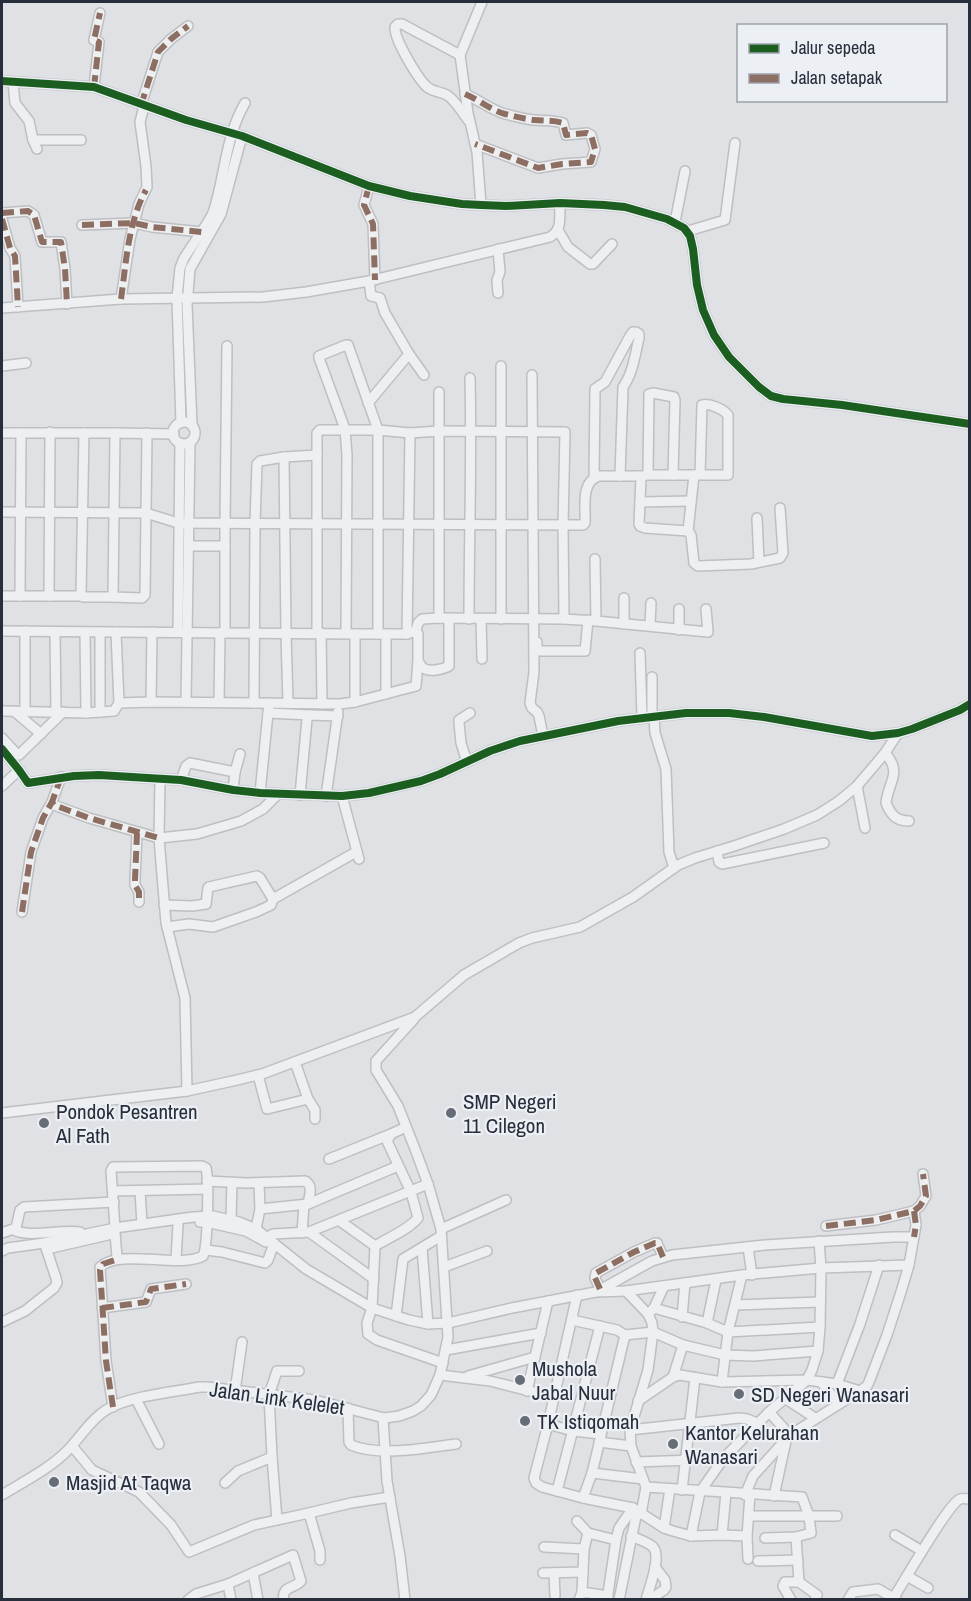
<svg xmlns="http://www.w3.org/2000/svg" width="971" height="1601" font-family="'Archivo Narrow',sans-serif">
	<rect width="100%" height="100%" fill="#dfe1e4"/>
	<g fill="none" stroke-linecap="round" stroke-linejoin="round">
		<defs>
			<g id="minor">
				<path d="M460 55 402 24H398L395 27C394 39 416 75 425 85 431 92 439 91 447 95 455 100 462 112 468 120"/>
				<polyline points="2,81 94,87 186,120 242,136 369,186 410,196 462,204 481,205 506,206 560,203 604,205 625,207 667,219 684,228 690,236 693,249 697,285 703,310 714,335 729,357 759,387 771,396 783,399 842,405 970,424"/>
				<polyline points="13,82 15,103 29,121 33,140 37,149"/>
				<polyline points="94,87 99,42 94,40 100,13"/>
				<path d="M465 94C479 100 491 110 505 114 514 116 524 119 534 120 544 121 553 120 563 123L566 135 587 133 591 135 595 149 591 162 562 164 538 168 475 144"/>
				<polyline points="141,105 158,52 171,39 188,26"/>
				<polyline points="33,140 81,140"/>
				<polyline points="369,186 364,205 373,224 375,280"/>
				<polyline points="481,205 477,152 468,113 460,55 482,2"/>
				<polyline points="2,213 28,211 34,215 42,242 61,242 65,269 67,304"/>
				<polyline points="2,219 10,248 15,256 18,307"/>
				<polyline points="675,222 685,171"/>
				<polyline points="82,225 134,223 152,227 202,232"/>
				<polyline points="558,230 568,247 590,264 593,264 612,244"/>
				<polyline points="688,231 725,220 735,143"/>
				<polyline points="498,249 500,272 497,280 498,293"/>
				<polyline points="121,299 130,239 139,204 147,187 146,166 140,122 144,106"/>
				<path d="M2 308 121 299 263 297 306 292 369 281 550 237C563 230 559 216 560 203"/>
				<polyline points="409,354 424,375"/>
				<polyline points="2,366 26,363"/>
				<polyline points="532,375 534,672 530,703 532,708 537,712 539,716 543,736"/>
				<polyline points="439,392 439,618"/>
				<polyline points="368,403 409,354 385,313 380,298 371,296 369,281"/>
				<circle cx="184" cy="433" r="11"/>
				<path d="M181 423 177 298 180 268 184 258 208 222 213 213C225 177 225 137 245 103"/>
				<polyline points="192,425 187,305 190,269 221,214 242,136"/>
				<polyline points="2,433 84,433"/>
				<polyline points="147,433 145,595 142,598 113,597 115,433 174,434"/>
				<path d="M673 475H700L702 405C710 403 723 409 728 415V475H700"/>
				<polyline points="640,476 644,476 648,473 649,394 653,393 674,397 675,400 673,475 646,475"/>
				<path d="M594 478 595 389 605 382 630 336 633 332H636L639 334V338C635 355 633 373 623 387L620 476"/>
				<polyline points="640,502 691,501"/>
				<path d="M2 512 146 513 178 523 583 525 585 523C586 507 580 482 599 476H639L641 478 639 524 640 526 645 528 688 531 691 535 694 563 698 566 751 564 780 558 783 553 780 508"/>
				<polyline points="757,518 759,562"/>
				<polyline points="688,531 694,475"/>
				<polyline points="189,546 225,546"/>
				<polyline points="2,596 49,596 50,432"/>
				<polyline points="20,596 21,433"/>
				<polyline points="49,596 81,596"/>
				<polyline points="113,597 83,597 81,594 84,433 115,433"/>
				<polyline points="679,609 679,630"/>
				<path d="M469 619C469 539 472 458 470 378"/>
				<polyline points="481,619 482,659"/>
				<polyline points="501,619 501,366"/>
				<polyline points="596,621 708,632 706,609"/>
				<polyline points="624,624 624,598"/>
				<polyline points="650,625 651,603"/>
				<polyline points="2,631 355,634 407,634 416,631 418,634 418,661 416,686 355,702 340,704 151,702 119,703"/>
				<polyline points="25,631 25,711"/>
				<polyline points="416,631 418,623 422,619 439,618 564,619 596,621 595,559"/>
				<polyline points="55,632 56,712"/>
				<polyline points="85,632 86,713"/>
				<polyline points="100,632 100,712"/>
				<polyline points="178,632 180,443"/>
				<polyline points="225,633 225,523 227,346"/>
				<polyline points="317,633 317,433 320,430 378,430 410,433 439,431 565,432 563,526 564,619"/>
				<polyline points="321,633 322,704"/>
				<polyline points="346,633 347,455 345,429 319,358 319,356 346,345 348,345 378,430 378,634"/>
				<polyline points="355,634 355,702"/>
				<polyline points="407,634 410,433"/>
				<polyline points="537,642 537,649 540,651 585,651 588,620"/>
				<polyline points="640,653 642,717"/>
				<path d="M418 661C420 664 422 668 425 669 431 672 444 669 449 666V619"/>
				<polyline points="652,677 652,716"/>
				<polyline points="386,694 386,634"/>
				<polyline points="151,702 152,632"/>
				<polyline points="186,702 190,443"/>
				<polyline points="219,702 220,633"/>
				<polyline points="254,703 255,523 257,464 260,461 284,457"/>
				<polyline points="288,703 286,634 284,457 317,455"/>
				<polyline points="2,711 86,713 114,711 119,703 116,632"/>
				<polyline points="14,711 41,734"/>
				<polyline points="268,713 310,715"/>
				<polyline points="654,716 655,733 666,769 669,852 674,868"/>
				<polyline points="2,738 17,754 19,755 63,712"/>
				<polyline points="2,749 19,770 28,783 74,776 99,775 181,780 233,790 260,793 342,796 369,793 421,781 440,774 490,751 520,741 618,721 686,713 729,713 764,717 872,736 898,733 912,729 960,710 970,704"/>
				<path d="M885 753C903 773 888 782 886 803 891 815 896 821 909 821"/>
				<polyline points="467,762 461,743 459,723 459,720 470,713"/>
				<polyline points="61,777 52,802 54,805 89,818 159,838 197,834 241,821 263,809 278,794"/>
				<polyline points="160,779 159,838 163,887 166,923 185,998 187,1091"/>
				<polyline points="181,780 186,766 190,763 235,772"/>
				<polyline points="2,786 19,770"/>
				<polyline points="857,786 865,828"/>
				<polyline points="233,790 235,772 240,754"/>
				<polyline points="260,793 269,703"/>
				<polyline points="300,795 307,719 310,715 338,716"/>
				<polyline points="326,796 338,712"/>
				<polyline points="342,796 359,859"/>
				<polyline points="137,833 135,880 135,885 139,892 139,902"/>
				<polyline points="717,851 719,862 722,864 824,843"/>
				<polyline points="164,905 192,906 206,904 208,888 209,887 257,876 260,878 273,899"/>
				<polyline points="22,912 31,852 43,818 52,802"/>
				<polyline points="167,927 189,924 213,927 256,912 271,905 273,899 356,852"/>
				<polyline points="295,1062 308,1099"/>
				<polyline points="258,1075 267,1109 308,1099 315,1110 315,1119"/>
				<polyline points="2,1113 187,1091 237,1080 262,1074 415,1017 464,975 519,943 532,938 580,927 633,897 678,865 695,858 734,846 784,829 817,815 839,801 857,786 885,753 898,733"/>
				<polyline points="329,1159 391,1134"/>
				<path d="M207 1181 246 1183 305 1181C314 1186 309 1196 308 1204"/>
				<polyline points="113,1191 207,1189"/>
				<polyline points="140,1191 142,1224"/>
				<polyline points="260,1209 308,1204 398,1166"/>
				<polyline points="231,1220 232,1183"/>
				<polyline points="340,1221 375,1246 372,1308 367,1323 368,1334 377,1340 443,1363"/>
				<polyline points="200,1222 206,1222 246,1231 266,1242"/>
				<polyline points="826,1226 876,1220 914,1211 920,1206 926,1196 923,1174"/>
				<polyline points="256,1229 260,1209 259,1183"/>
				<polyline points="441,1229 506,1200"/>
				<path d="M14 1230C28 1238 61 1229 80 1232"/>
				<polyline points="309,1232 374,1279"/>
				<polyline points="2,1233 16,1228 20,1210 24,1207 114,1202"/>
				<polyline points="115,1233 117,1257 118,1259"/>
				<polyline points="302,1233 304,1205"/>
				<polyline points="270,1239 271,1235 273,1234 309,1232 428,1184"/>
				<path d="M375 1246C388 1238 408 1230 418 1218L411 1192 387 1141 391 1134 406 1127"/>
				<polyline points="748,1247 752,1275"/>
				<polyline points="422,1248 428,1324"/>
				<polyline points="47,1249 112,1234"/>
				<polyline points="206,1250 222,1252 265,1263 268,1260 274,1243"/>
				<polyline points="2,1251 8,1248 44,1243 115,1228 193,1217 213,1216 239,1222 256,1229 306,1269 372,1308 409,1320 428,1324 448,1323 512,1308 596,1292 626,1291 742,1275 821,1268 909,1265"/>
				<polyline points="176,1259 178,1225"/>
				<polyline points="444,1267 487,1251"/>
				<polyline points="600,1289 595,1278 596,1273 634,1252 655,1243 657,1243 663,1257"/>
				<polyline points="598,1291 652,1261 672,1255 765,1245 893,1237 914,1237"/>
				<polyline points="626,1291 648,1314 652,1323 653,1332 648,1370 630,1430 631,1446 646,1487 641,1514"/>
				<polyline points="577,1295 548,1424 534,1478 536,1483 542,1487 583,1498 633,1508 664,1528 673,1531 691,1536 722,1535 747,1536"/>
				<polyline points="735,1305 820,1302"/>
				<polyline points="102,1308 146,1302 151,1289 186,1284"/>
				<polyline points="654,1308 664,1286"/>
				<polyline points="648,1314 654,1308 707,1323 728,1332 820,1327"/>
				<polyline points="396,1316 403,1259 441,1236"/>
				<polyline points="682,1317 685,1283"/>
				<polyline points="572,1320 617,1330 625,1335 653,1332 683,1345 725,1355 753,1356 818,1351"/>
				<polyline points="2,1322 25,1311 54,1288 57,1283 56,1278 45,1245"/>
				<polyline points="707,1323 716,1280"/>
				<polyline points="446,1350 541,1333"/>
				<polyline points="440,1375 490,1381 554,1397"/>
				<polyline points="468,1376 535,1357"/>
				<polyline points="673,1377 683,1345"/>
				<polyline points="722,1382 728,1332 742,1275"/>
				<polyline points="821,1382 839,1404"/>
				<polyline points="837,1384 860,1324 879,1265"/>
				<polyline points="235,1391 242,1342"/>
				<polyline points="527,1391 548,1301"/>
				<polyline points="136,1399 159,1444"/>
				<polyline points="786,1399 815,1418"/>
				<polyline points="638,1401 673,1377 680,1375 722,1382 807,1380 837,1384 860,1391"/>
				<path d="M113 1407 106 1361 100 1267C120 1248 179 1269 203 1256 208 1245 209 1180 206 1168L202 1166 113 1167 111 1171 115 1228"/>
				<path d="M348 1408 349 1442 351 1445C379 1457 426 1448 456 1444"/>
				<polyline points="769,1412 790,1435"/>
				<polyline points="383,1418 387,1481 400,1556 405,1600"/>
				<polyline points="548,1424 573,1431 601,1434"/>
				<polyline points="630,1430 739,1418 747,1419 757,1423"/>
				<polyline points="599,1442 631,1446"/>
				<polyline points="72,1446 92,1470 139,1492 171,1525 189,1552 254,1525 309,1513 320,1551 320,1560"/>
				<polyline points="636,1462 723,1459"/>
				<polyline points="592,1473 643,1479"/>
				<polyline points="225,1483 238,1471 272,1457"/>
				<polyline points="646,1487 802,1497 809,1516 811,1533 796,1537 765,1538"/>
				<polyline points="682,1490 695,1378"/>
				<polyline points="557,1491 600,1326"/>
				<path d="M2 1495C23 1482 49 1469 67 1451 80 1438 90 1420 106 1410 129 1396 173 1392 200 1387H207L315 1400 384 1418 399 1416 413 1411 421 1406 431 1395 440 1375 448 1337 441 1229 428 1184 415 1149 398 1106 376 1070V1061L414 1019"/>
				<polyline points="745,1495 753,1476 790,1435 860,1391 867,1386 869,1382 887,1335 901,1292 909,1265 916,1225 914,1211"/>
				<polyline points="774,1496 786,1441"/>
				<polyline points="583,1498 592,1473 625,1335"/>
				<polyline points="309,1513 351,1503 390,1497"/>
				<polyline points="749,1516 837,1516"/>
				<polyline points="277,1520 272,1457 269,1395 277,1371 299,1371"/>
				<polyline points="577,1521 588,1533 616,1540"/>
				<polyline points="664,1528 670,1489"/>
				<polyline points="722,1535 726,1493"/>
				<polyline points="895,1535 922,1551"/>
				<path d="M631 1536C638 1539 648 1542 653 1547 662 1557 649 1588 646 1600"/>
				<polyline points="691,1536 700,1492 723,1459 769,1412 807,1380 812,1370 818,1351 820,1327 821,1268 819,1241"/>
				<polyline points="796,1537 799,1582"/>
				<polyline points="544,1547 584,1549"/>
				<polyline points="748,1559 747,1536 750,1495"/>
				<polyline points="758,1561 798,1560"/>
				<polyline points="253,1573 258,1600"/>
				<polyline points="543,1573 583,1572"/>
				<polyline points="554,1573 555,1596"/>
				<polyline points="907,1576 928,1588"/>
				<polyline points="228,1584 231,1600"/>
				<polyline points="582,1592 608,1596"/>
				<path d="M894 1597C904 1582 948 1504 960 1499 962 1498 967 1499 970 1499"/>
				<path d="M188 1600 196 1594 228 1584 293 1555 301 1581C294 1589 281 1586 284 1600"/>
				<polyline points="579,1600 582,1592 584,1549 588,1533"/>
				<polyline points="607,1600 616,1540 619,1528 633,1508"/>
				<polyline points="619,1600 637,1511"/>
				<polyline points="649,1600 664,1590 666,1587 665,1580 655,1567"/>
				<polyline points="791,1600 783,1586 785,1582 799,1582 817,1595 815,1600"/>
				<polyline points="848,1600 853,1592 878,1589 897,1600"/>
			</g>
		</defs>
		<use href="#minor" stroke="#bdbfc2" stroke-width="12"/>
		<use href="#minor" stroke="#eeeff0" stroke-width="9"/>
		<g stroke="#8d6e63" stroke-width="6" stroke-dasharray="12 6" stroke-linecap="butt">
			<polyline points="94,87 99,42 94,40 100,13"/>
			<path d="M465 94C479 100 491 110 505 114 514 116 524 119 534 120 544 121 553 120 563 123L566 135 587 133 591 135 595 149 591 162 562 164 538 168 475 144"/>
			<polyline points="141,105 158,52 171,39 188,26"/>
			<polyline points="369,186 364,205 373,224 375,280"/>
			<polyline points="2,213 28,211 34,215 42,242 61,242 65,269 67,304"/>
			<polyline points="2,219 10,248 15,256 18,307"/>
			<polyline points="82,225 134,223 152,227 202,232"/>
			<path d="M121 299C126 264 128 222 146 190"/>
			<polyline points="61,777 52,802 54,805 89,818 159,838"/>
			<polyline points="137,833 135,880 135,885 139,892 139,902"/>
			<polyline points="22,912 31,852 43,818 52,802"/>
			<polyline points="914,1211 916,1225 914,1237"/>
			<polyline points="826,1226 876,1220 914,1211 920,1206 926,1196 923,1174"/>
			<polyline points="600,1289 595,1278 596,1273 634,1252 655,1243 657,1243 663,1257"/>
			<polyline points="102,1308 146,1302 151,1289 186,1284"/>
			<polyline points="113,1407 106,1361 100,1270 103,1264 118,1259"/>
		</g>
		<defs>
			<g id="cycleway">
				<polyline points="2,81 94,87 186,120 242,136 369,186 410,196 462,204 481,205 506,206 560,203 604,205 625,207 667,219 684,228 690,236 693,249 697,285 703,310 714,335 729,357 759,387 771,396 783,399 842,405 970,424"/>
				<polyline points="2,749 19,770 28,783 74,776 99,775 181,780 233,790 260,793 342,796 369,793 421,781 440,774 490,751 520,741 618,721 686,713 729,713 764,717 872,736 898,733 912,729 960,710 970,704"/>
			</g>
		</defs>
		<use href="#cycleway" stroke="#eceff4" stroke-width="11"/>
		<use href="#cycleway" stroke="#1b5e20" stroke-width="8"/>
	</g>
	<g fill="#676d76" stroke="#eceff4" stroke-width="2">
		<circle cx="451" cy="1113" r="6"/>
		<circle cx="44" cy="1123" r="6"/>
		<circle cx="520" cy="1380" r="6"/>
		<circle cx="739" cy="1394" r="6"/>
		<circle cx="525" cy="1421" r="6"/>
		<circle cx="673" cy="1444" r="6"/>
		<circle cx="54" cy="1482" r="6"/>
	</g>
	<g text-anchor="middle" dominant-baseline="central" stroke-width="4.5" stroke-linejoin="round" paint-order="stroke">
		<g font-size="21" fill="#272e3b" stroke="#eceff4" text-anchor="start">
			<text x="463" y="1101">SMP Negeri<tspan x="463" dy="24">11 Cilegon</tspan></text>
			<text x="56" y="1111">Pondok Pesantren<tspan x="56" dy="24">Al Fath</tspan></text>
			<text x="532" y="1368">Mushola<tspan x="532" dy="24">Jabal Nuur</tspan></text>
			<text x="751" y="1394">SD Negeri Wanasari</text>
			<text x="537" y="1421">TK Istiqomah</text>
			<text x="685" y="1432">Kantor Kelurahan<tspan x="685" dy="24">Wanasari</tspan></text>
			<text x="66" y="1482">Masjid At Taqwa</text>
		</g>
		<g font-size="21" fill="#272e3b" stroke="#eceff4">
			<text transform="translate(277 1398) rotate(8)">Jalan Link Kelelet</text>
		</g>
	</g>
	<rect width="971" height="1601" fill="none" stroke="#272e3b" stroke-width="6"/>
	<rect x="737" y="24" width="210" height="78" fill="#eceff4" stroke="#9da2aa" stroke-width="1.5"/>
	<rect x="749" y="44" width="30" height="9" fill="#1b5e20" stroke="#9da2aa" stroke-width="1.5"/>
	<text x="791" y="54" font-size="18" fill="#272e3b">Jalur sepeda</text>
	<rect x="749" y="74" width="30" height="9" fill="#8d6e63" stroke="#9da2aa" stroke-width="1.5"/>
	<text x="791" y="84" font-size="18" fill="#272e3b">Jalan setapak</text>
</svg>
